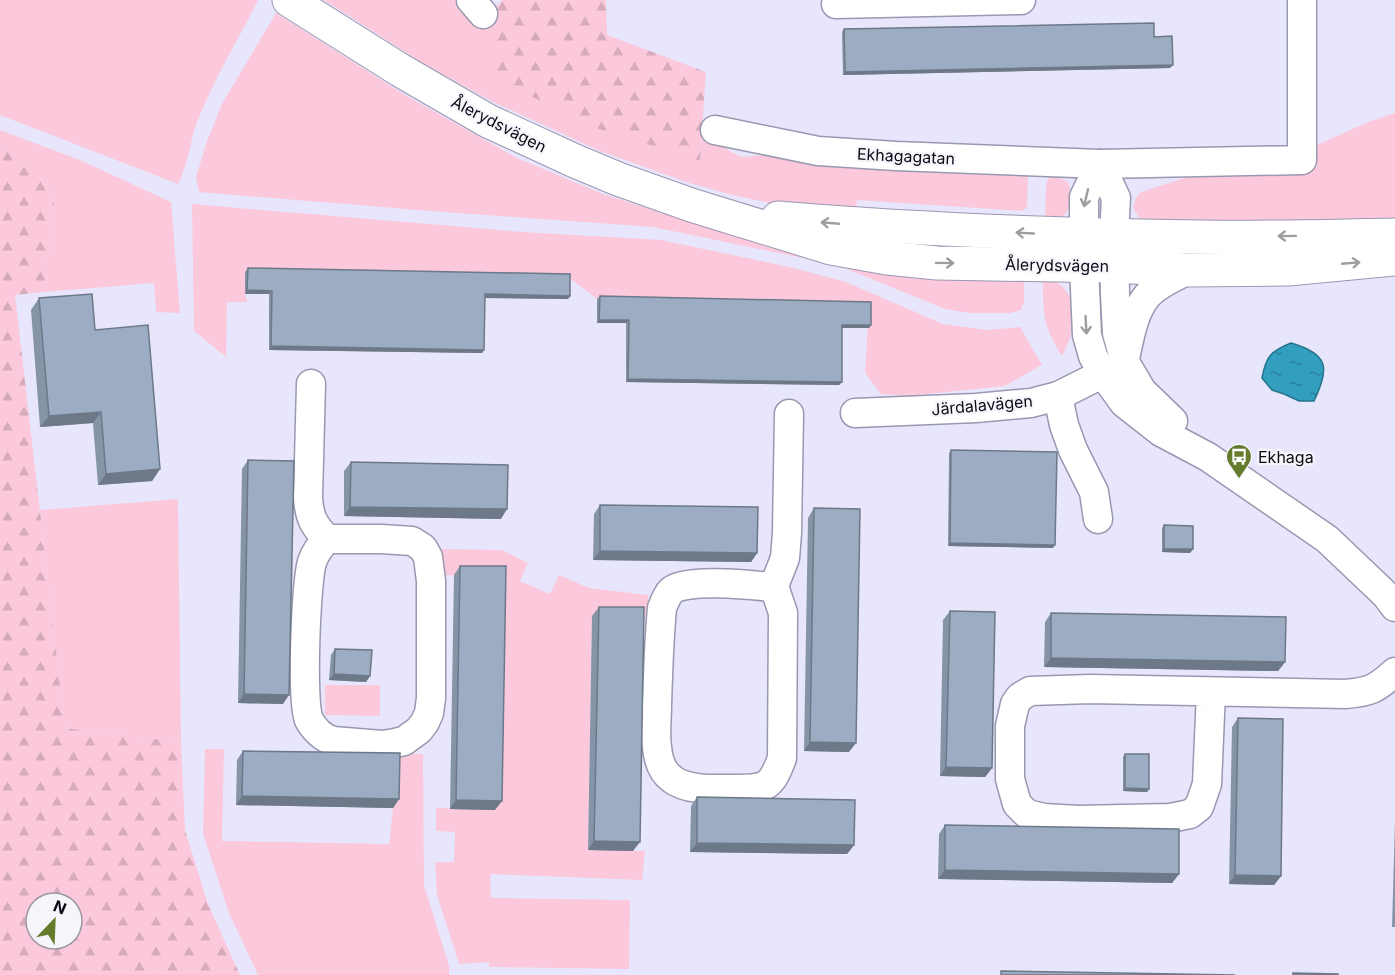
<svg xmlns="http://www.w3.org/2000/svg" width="1395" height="975" font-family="Inter,sans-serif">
	<defs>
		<pattern id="forest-firs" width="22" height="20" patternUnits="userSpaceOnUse" patternTransform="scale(1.5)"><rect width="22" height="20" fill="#fbc9db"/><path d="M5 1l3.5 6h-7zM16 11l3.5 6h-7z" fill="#d6abbb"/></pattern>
		<pattern id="water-ripples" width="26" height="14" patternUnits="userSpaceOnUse" patternTransform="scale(1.5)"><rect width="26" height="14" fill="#329fbf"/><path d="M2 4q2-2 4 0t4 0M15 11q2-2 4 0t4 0" fill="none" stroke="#29809a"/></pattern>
	</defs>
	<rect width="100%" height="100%" fill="#e7e6fc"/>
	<g fill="#fbc9db">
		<path d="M0 0H256L258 1C237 41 214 80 197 122 190 142 188 165 178 184L0 115Z"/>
		<polygon points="324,0 465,0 700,161 702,133 719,142 731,152 743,157 772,154 1023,172 1028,176 1027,207 1023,211 857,200 856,209 775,204 736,196 689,183 600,151 493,102 424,64"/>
		<polygon points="276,13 405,95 517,158 603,194 696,224 766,241 1024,273 1024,302 1021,310 1011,313 969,313 945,309 837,265 653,227 442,212 199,192 196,177 207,141 222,104"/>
		<polygon points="1395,113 1395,225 1155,226 1140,219 1133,208 1135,199 1141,192 1194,175 1278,172 1317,167 1317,145 1368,122"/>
		<polygon points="0,130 80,160 171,202 180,313 156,312 154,283 44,292 55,193 0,142"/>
		<path d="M1051 173 1068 182C1076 203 1069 220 1045 223L1046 184Z"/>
		<polygon points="192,204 524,232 661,240 790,267 846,282 943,324 987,330 1020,327 1042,365 1005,386 908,396 881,394 865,373 869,305 597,299 568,277 246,272 245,294 247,302 227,302 226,357 194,331"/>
		<path d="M1043 276C1082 288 1079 326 1062 356 1042 324 1043 313 1043 276Z"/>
		<polygon points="178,499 181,742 65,728 40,510"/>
		<polygon points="438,549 502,550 528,563 520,581 550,594 559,575 589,588 648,595 648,616 592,616 588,850 645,851 642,880 490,874 491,898 630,900 629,969 489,967 489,962 459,964 437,895 435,862 454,862 455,832 436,831 436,808 495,809 454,575 438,576"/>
		<polygon points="325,685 380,685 380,716 325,715"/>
		<polygon points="205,749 224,749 222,841 389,844 393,808 393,753 423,754 424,885 449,966 449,975 258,975 229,913 203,834"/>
	</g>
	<g fill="url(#forest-firs)" fill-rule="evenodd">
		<polygon points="503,0 606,0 607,35 706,72 700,161 599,129 495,79 489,13"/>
		<path d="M0 142 55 193 44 292 15 295 65 728 181 742 185 830 208 904 240 975H0ZM36 903H72V939H36Z"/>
	</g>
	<path fill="url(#water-ripples)" stroke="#27738c" stroke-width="1.5" d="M1291 343C1329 354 1330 368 1314 401H1299L1284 394 1272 390 1262 378C1266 356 1271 351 1291 343Z"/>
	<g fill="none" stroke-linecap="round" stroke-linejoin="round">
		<defs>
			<g id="minor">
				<polyline points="471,0 483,14"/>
				<polyline points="836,4 1021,0"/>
				<polyline points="715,130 818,151 896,156 1100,164 1302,160 1302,0"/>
				<polyline points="1100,164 1084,197 1084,266 1087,335 1093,356 1103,374 1124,403 1161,432 1208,457 1327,539 1386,595 1395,607"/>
				<polyline points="1100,164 1116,198 1114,235 1115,294 1117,333 1125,362 1142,391 1173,421"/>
				<path d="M1126 354C1130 335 1134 312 1147 296 1157 284 1175 277 1188 270"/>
				<path d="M311 384 308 497C309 516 313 525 327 539H382L412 541 423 548 428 557 431 581V698L429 713 425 722 419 730 404 741 395 743 382 745 333 741C323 738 314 729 309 720 301 702 306 583 312 562 315 553 320 546 327 539"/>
				<polyline points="1058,396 1064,425 1073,450 1094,492 1098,519"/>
				<polyline points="855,413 976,408 1031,403 1058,396 1118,366"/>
				<path d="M771 587C751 585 685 578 671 591 667 595 664 603 662 608 659 640 658 673 657 705 657 718 655 733 657 747 658 758 662 772 672 779 687 791 716 789 735 789 766 789 771 788 782 758L783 613 775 589 771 587 776 581 785 558 787 533 789 414"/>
				<path d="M1211 692 1207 784 1199 807 1190 814 1170 818 1078 820 1044 818 1027 814 1017 804 1010 779V726L1015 704 1020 697 1030 691 1090 689 1345 694C1370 692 1376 689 1395 672"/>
			</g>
			<g id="major">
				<polyline points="289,0 400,70 488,121 575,161 618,179 691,205 831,248 887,258 937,263 1114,266 1188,270 1288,269 1395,259"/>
				<path d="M778 218C920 230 1062 235 1204 237 1268 238 1331 236 1395 235"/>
			</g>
		</defs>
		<use href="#minor" stroke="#9998b1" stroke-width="31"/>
		<use href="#major" stroke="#9998b1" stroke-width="35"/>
		<use href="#minor" stroke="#fff" stroke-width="28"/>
		<use href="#major" stroke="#fff" stroke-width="33"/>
	</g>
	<g fill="#8694a7">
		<polygon points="844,29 1154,37 1170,68 843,75 842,32"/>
		<polygon points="248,268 570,296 568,299 485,298 482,353 269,350 269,294 245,294 245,272"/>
		<polygon points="600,296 871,325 869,328 842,328 842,382 839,385 626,382 626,323 597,323 597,299"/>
		<polygon points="39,298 95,330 160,469 152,481 98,485 93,423 40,427 31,310"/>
		<polygon points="951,450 1053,548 948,546 949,453"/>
		<polygon points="248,460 283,704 238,703 242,469"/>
		<polygon points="351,462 501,519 344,516 344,471"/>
		<polygon points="600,505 757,553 751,562 593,560 594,514"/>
		<polygon points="814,508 849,752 804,751 808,518"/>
		<polygon points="1164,525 1193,549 1190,553 1162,552 1162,528"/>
		<polygon points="460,566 495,810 450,809 454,575"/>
		<polygon points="599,607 633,851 588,850 592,616"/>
		<polygon points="950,611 992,768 985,777 940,776 943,620"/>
		<polygon points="1051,613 1285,662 1278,671 1044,667 1045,622"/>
		<polygon points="335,649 370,676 366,682 329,680 331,655"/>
		<polygon points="1238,718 1281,876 1274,885 1229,884 1232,727"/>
		<polygon points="243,751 399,799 393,808 236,805 237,760"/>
		<polygon points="1125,754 1149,789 1147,792 1123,791 1123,757"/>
		<polygon points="697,797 854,845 847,854 690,852 691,806"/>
		<polygon points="1395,821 1395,927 1392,927"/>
		<polygon points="945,825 1179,874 1172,883 938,879 939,834"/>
	</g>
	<g fill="#6d7888">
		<polygon points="1173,65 1170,68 843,75 845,72"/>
		<polygon points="247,290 272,291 269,294 245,294"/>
		<polygon points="485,294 570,296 568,299 483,298"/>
		<polygon points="599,320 629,320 626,323 597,323"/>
		<polygon points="842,325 871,325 869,328 840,328"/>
		<polygon points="271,346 484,350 482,353 269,350"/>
		<polygon points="628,379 842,382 839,385 626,382"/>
		<polygon points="101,412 93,423 40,427 49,416"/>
		<polygon points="160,469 152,481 98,485 106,474"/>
		<polygon points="350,507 507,509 501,519 344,516"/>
		<polygon points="950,543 1055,545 1053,548 948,546"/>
		<polygon points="1164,549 1193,549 1190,553 1162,552"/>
		<polygon points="600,551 757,553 751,562 593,560"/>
		<polygon points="1051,658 1285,662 1278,671 1044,667"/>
		<polygon points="334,674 370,676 366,682 329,680"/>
		<polygon points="244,694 289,695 283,704 238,703"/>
		<polygon points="810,742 856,743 849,752 804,751"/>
		<polygon points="946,767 992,768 985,777 940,776"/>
		<polygon points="1125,788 1149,789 1147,792 1123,791"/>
		<polygon points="242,796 399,799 393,808 236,805"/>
		<polygon points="456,800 502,801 495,810 450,809"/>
		<polygon points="594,841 640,842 633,851 588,850"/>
		<polygon points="697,843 854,845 847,854 690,852"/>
		<polygon points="945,870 1179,874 1172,883 938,879"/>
		<polygon points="1235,875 1281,876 1274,885 1229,884"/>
	</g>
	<g fill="#9cacc2" stroke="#6d7888" stroke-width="1.5">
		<polygon points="1154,23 1154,37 1172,36 1173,65 845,72 844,29"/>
		<polygon points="248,268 570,274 570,296 485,294 484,350 271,346 272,291 247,290"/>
		<polygon points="92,294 95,330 148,325 160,469 106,474 101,412 49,416 39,298"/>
		<polygon points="600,296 871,302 871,325 842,325 842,382 628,379 629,320 599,320"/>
		<polygon points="951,450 1057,452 1055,545 950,543"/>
		<polygon points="248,460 294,461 289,695 244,694"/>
		<polygon points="351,462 508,465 507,509 350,507"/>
		<polygon points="600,505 758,507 757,553 600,551"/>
		<polygon points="814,508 860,509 856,743 810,742"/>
		<polygon points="1164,525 1193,526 1193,549 1164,549"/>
		<polygon points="460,566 506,566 502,801 456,800"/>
		<polygon points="599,607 644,607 640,842 594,841"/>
		<polygon points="950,611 995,612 992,768 946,767"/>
		<polygon points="1051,613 1286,617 1285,662 1051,658"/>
		<polygon points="335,649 372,650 370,676 334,674"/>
		<polygon points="1238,718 1283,719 1281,876 1235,875"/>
		<polygon points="243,751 400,753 399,799 242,796"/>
		<polygon points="1125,754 1149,754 1149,789 1125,788"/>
		<polygon points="697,797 855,800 854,845 697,843"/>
		<polygon points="945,825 1179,829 1179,874 945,870"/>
		<polygon points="1001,971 1235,975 1001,975"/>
		<polygon points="1293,973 1338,974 1338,975 1293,975"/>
	</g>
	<defs><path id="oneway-shaft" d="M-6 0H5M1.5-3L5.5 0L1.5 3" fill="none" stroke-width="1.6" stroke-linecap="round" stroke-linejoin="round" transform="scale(1.5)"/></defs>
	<g stroke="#9e9ea1">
		<use href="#oneway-shaft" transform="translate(1086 198) rotate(103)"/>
		<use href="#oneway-shaft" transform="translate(830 223) rotate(-175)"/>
		<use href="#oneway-shaft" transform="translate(1025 233) rotate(-177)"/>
		<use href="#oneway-shaft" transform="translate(1287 236) rotate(179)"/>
		<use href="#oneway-shaft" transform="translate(945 263) rotate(1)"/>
		<use href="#oneway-shaft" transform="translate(1351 263) rotate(-5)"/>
		<use href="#oneway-shaft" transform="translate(1086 325) rotate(87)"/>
	</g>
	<defs>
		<symbol id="bus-pin" viewBox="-11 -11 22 30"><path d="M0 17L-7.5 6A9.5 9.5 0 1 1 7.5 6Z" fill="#667c2d" stroke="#f6f5fb"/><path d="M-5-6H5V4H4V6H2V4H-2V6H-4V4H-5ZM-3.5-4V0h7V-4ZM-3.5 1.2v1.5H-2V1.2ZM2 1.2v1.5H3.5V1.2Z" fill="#fff"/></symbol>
	</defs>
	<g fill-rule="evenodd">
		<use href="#bus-pin" x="1224" y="442" width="30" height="40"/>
	</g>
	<g text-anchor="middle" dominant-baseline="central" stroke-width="4.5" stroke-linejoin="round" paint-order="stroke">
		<g font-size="16" fill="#0d0c15" stroke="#f6f5fb">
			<text transform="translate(499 124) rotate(27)">Ålerydsvägen</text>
			<text transform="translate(906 156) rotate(3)">Ekhagagatan</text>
			<text transform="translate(1057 265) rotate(1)">Ålerydsvägen</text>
			<text transform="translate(982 405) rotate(-5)">Järdalavägen</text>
		</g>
		<g font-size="16" fill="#0d0c15" stroke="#f6f5fb" text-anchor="start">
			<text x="1258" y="457">Ekhaga</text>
		</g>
	</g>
	<g transform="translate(54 921) rotate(23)"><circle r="28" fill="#f6f5fb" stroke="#99989f" stroke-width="1.5"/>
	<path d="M0-4.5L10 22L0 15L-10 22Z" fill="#667c2d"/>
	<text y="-9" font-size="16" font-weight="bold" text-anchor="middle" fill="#0d0c15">N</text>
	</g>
</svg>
